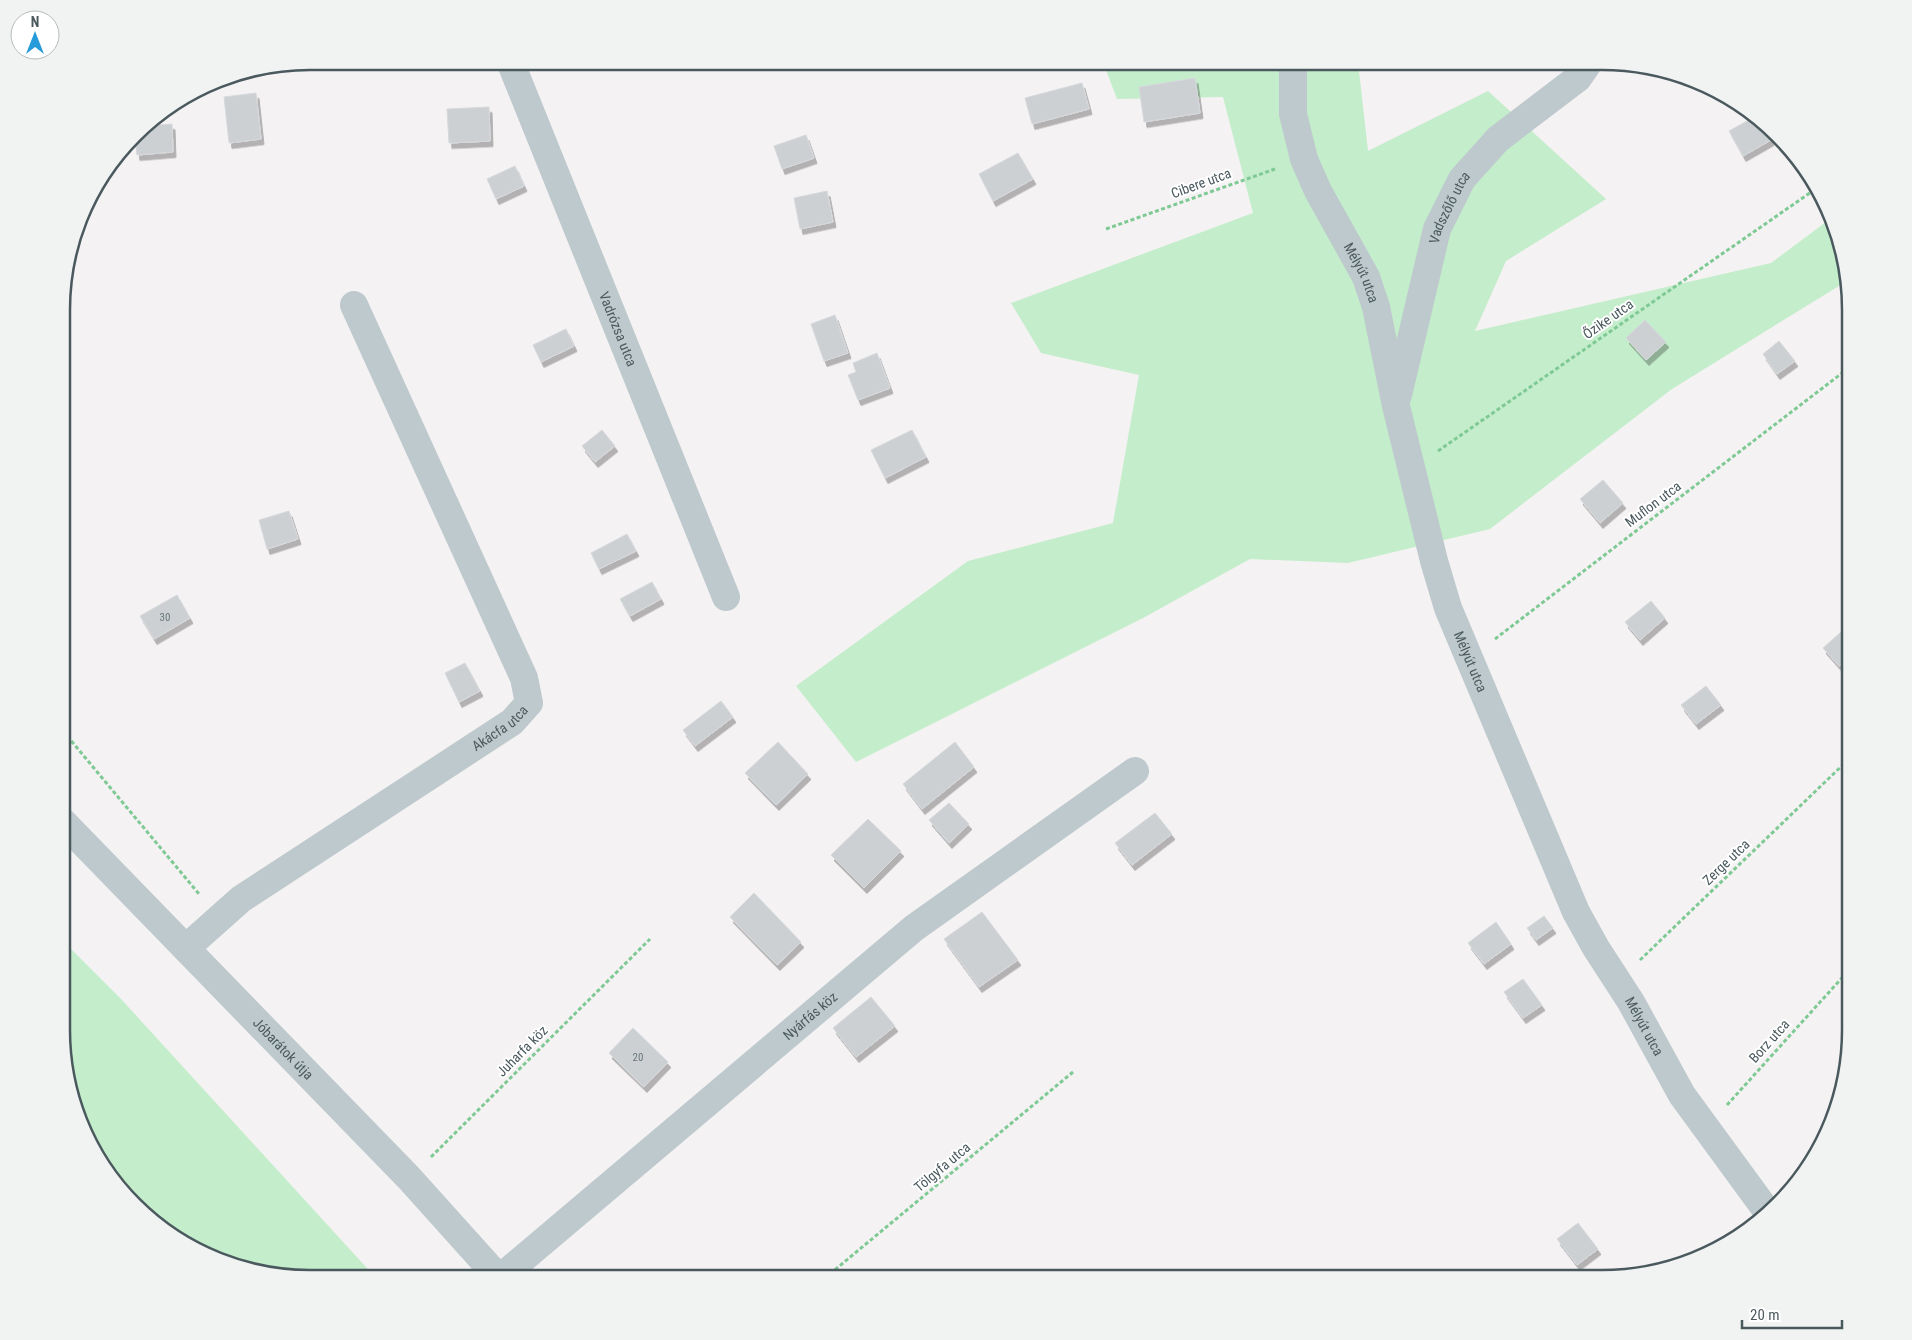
<svg xmlns="http://www.w3.org/2000/svg" width="1912" height="1340" font-family="'Roboto Condensed',sans-serif">
	<defs>
		<filter id="shadow"><feDropShadow dx="3" dy="5.5" stdDeviation="0" flood-color="#0004"/></filter>
	</defs>
	<rect width="100%" height="100%" fill="#f4f2f2"/>
	<g fill="#c4edcb">
		<polygon points="1103,62 1358,62 1368,151 1488,91 1606,199 1506,261 1475,331 1771,263 1830,219 1847,281 1672,389 1490,529 1348,563 1250,559 1143,618 856,762 796,686 968,561 1113,523 1139,375 1041,353 1011,303 1253,213 1223,97 1117,99"/>
		<polygon points="63,941 121,999 376,1278 294,1278 230,1265 159,1228 94,1154 63,1062"/>
	</g>
	<g fill="#ccd0d3" stroke="#d6d9dc" filter="url(#shadow)">
		<polygon points="1195,78 1200,113 1144,122 1139,87"/>
		<polygon points="1082,83 1089,109 1032,124 1025,98"/>
		<polygon points="256,93 261,139 229,143 224,97"/>
		<polygon points="489,107 490,141 449,143 447,109"/>
		<polygon points="1756,116 1771,140 1743,156 1729,131"/>
		<polygon points="172,124 173,152 137,155 135,137 143,126"/>
		<polygon points="806,135 814,158 782,169 774,146"/>
		<polygon points="1018,153 1033,179 993,201 979,174"/>
		<polygon points="515,166 524,186 496,199 487,179"/>
		<polygon points="827,191 833,222 800,229 794,198"/>
		<polygon points="835,315 848,353 824,361 811,324"/>
		<polygon points="1645,320 1666,342 1646,360 1626,338"/>
		<polygon points="566,329 574,346 541,362 533,345"/>
		<polygon points="1779,341 1795,361 1777,374 1763,354"/>
		<polygon points="877,353 890,388 858,400 848,375 856,372 853,363"/>
		<polygon points="602,430 615,446 595,462 582,446"/>
		<polygon points="912,430 926,457 885,478 871,450"/>
		<polygon points="1603,480 1623,503 1600,523 1580,499"/>
		<polygon points="289,511 298,539 267,549 259,520"/>
		<polygon points="627,534 636,551 599,569 591,553"/>
		<polygon points="652,582 661,599 630,616 620,599"/>
		<polygon points="177,595 190,618 154,639 140,616"/>
		<polygon points="1651,601 1665,618 1640,640 1625,622"/>
		<polygon points="1850,624 1850,657 1839,666 1823,648"/>
		<polygon points="465,663 480,691 459,702 445,673"/>
		<polygon points="1706,686 1721,705 1696,724 1681,705"/>
		<polygon points="721,701 733,717 695,746 683,730"/>
		<polygon points="778,742 808,774 776,805 745,773"/>
		<polygon points="955,742 974,767 922,809 903,784"/>
		<polygon points="949,803 969,824 949,843 929,820"/>
		<polygon points="1155,813 1172,834 1132,865 1115,843"/>
		<polygon points="868,819 901,851 864,888 831,855"/>
		<polygon points="754,893 801,942 777,965 730,917"/>
		<polygon points="982,912 1018,960 979,987 944,939"/>
		<polygon points="1544,916 1553,928 1536,940 1527,928"/>
		<polygon points="1496,922 1511,944 1484,964 1468,943"/>
		<polygon points="1523,979 1542,1005 1523,1018 1504,992"/>
		<polygon points="871,997 895,1026 856,1057 833,1028"/>
		<polygon points="633,1028 668,1062 644,1087 609,1053"/>
		<polygon points="1578,1223 1598,1249 1577,1265 1557,1239"/>
	</g>
	<g fill="none" stroke-linecap="round" stroke-linejoin="round">
		<g stroke="#7ec994" stroke-width="3" stroke-dasharray="4 2.5" stroke-linecap="butt">
			<polyline points="1106,229 1275,169"/>
			<polyline points="1438,451 1817,188"/>
			<polyline points="1495,639 1850,367"/>
			<polyline points="63,731 199,894"/>
			<polyline points="1640,960 1850,758"/>
			<polyline points="1727,1105 1850,969"/>
			<polyline points="431,1157 650,939"/>
			<polyline points="825,1278 1073,1072"/>
		</g>
		<g stroke="#bec9cd" stroke-width="28">
			<path id="s1" d="M510 61 726 597"/>
			<path id="s2" d="M1293 62V114L1304 159 1318 191 1366 277 1376 307 1396 406 1434 561 1448 608 1576 912 1596 948 1631 1002 1682 1095 1769 1214"/>
			<path id="s3" d="M1398 395 1437 229 1462 179 1498 139 1578 78 1589 62"/>
			<path id="s4" d="M63 822 409 1178 499 1278"/>
			<path id="s5" d="M186 948 241 899 512 722 529 703 524 678 354 305"/>
			<path id="s6" d="M500 1278 914 928 1135 771"/>
		</g>
	</g>
	<g text-anchor="middle" dominant-baseline="central" stroke-width="4" stroke-linejoin="round" paint-order="stroke">
		<g font-size="11" fill="#6a777b">
			<text x="165" y="617">30</text>
			<text x="638" y="1057">20</text>
		</g>
		<g font-size="14" fill="#4a595e" stroke="#fff">
			<text transform="translate(1201 183) rotate(-20)">Cibere utca</text>
			<text stroke="none"><textPath href="#s3" startOffset="195">Vadszőlő utca</textPath></text>
			<text stroke="none"><textPath href="#s2" startOffset="226">Mélyút utca</textPath></text>
			<text transform="translate(1608 319) rotate(-35)">Őzike utca</text>
			<text stroke="none"><textPath href="#s1" startOffset="289">Vadrózsa utca</textPath></text>
			<text transform="translate(1653 504) rotate(-37)">Muflon utca</text>
			<text stroke="none"><textPath href="#s2" startOffset="631">Mélyút utca</textPath></text>
			<text stroke="none"><textPath href="#s5" startOffset="384">Akácfa utca</textPath></text>
			<text transform="translate(1726 862) rotate(-44)">Zerge utca</text>
			<text stroke="none"><textPath href="#s6" startOffset="406">Nyárfás köz</textPath></text>
			<text stroke="none"><textPath href="#s2" startOffset="1036">Mélyút utca</textPath></text>
			<text transform="translate(1769 1041) rotate(-48)">Borz utca</text>
			<text stroke="none"><textPath href="#s4" startOffset="316">Jóbarátok útja</textPath></text>
			<text transform="translate(522 1051) rotate(-45)">Juharfa köz</text>
			<text transform="translate(942 1167) rotate(-40)">Tölgyfa utca</text>
		</g>
	</g>
	<path d="M0 0H1912V1340H0ZM310 70H1602A240 240 0 0 1 1842 310V1030A240 240 0 0 1 1602 1270H310A240 240 0 0 1 70 1030V310A240 240 0 0 1 310 70Z" fill="#f1f2f2" fill-rule="evenodd"/>
	<path fill="none" stroke="#4a595e" stroke-width="2.5" d="M310 70H1602A240 240 0 0 1 1842 310V1030A240 240 0 0 1 1602 1270H310A240 240 0 0 1 70 1030V310A240 240 0 0 1 310 70Z"/>
	<g transform="translate(35 35)"><circle r="24" fill="#ffffff" stroke="#b7bdbf"/>
	<path d="M0-4L9 19L0 12L-9 19Z" fill="#269bd9"/>
	<text y="-8" font-size="14" font-weight="bold" text-anchor="middle" fill="#4a595e">N</text>
	</g>
	<path d="M1742 1320v8h100v-8" fill="none" stroke="#4a595e" stroke-width="2.5"/>
	<text x="1750" y="1320" font-size="15" fill="#4a595e" stroke="#ffffff" stroke-width="4" paint-order="stroke">20 m</text>
</svg>
